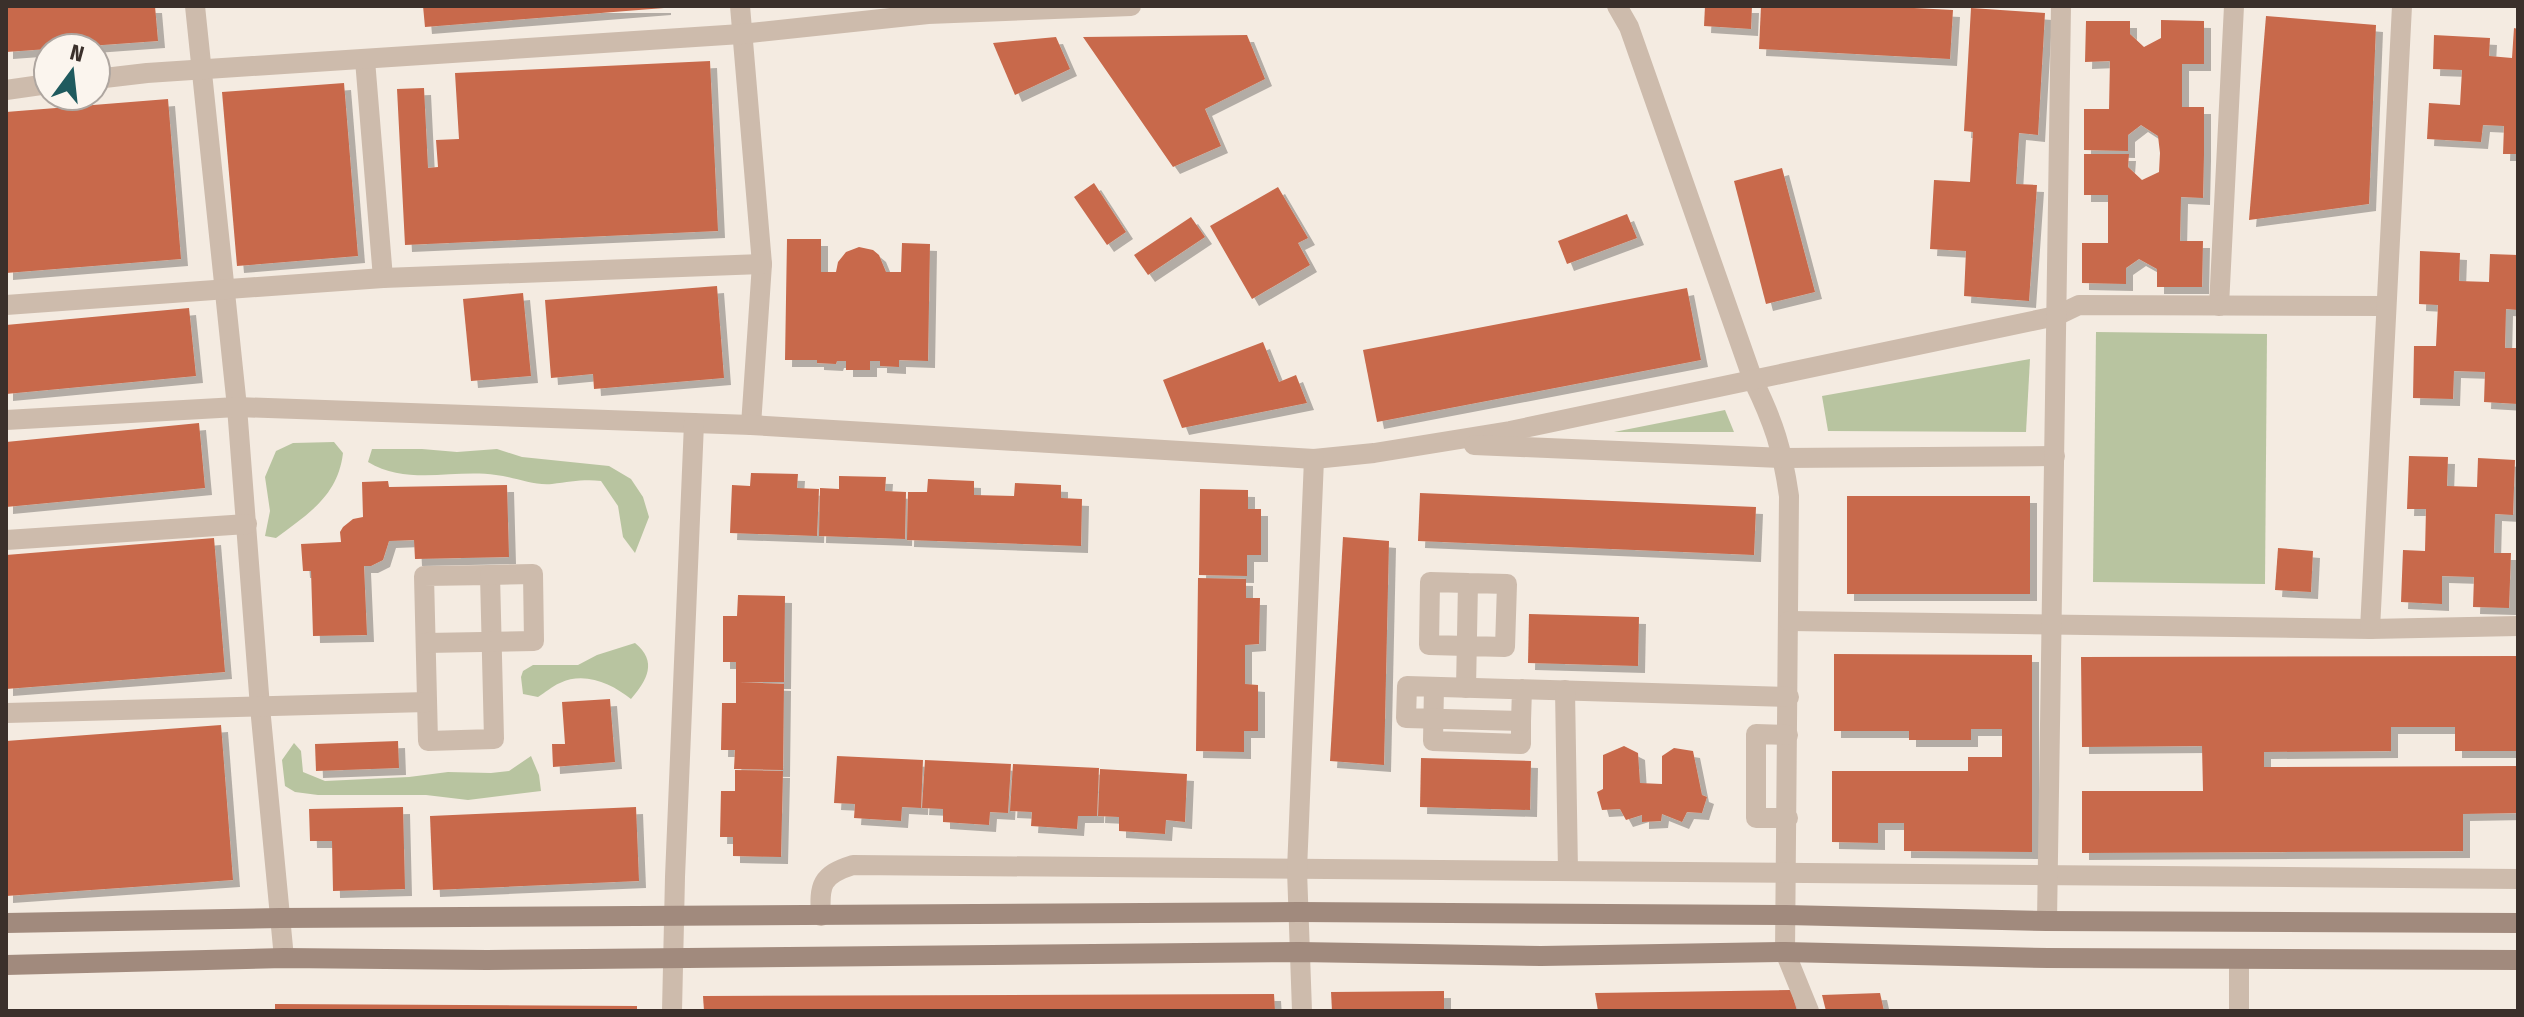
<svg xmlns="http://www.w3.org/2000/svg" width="2524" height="1017" font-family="'Fira Sans Condensed',sans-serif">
	<defs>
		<filter id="shadow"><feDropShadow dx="7" dy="7" stdDeviation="0" flood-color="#0004"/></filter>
	</defs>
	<rect width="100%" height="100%" fill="#f4ebe1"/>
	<g fill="#b8c4a0">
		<polygon points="2096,332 2267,334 2265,584 2093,582"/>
		<polygon points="2030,359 2026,432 1828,431 1822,396"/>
		<polygon points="1725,410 1734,432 1614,432"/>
		<path d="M334 442 343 453C338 496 308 514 276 538L265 536 270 511 265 477 276 451 293 443Z"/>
		<path d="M372 449H422L457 452 497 449 522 457 609 466 631 479 643 497 649 517 635 553 623 537 618 506 601 481C583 479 570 482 552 484 534 486 514 477 496 475 453 469 408 486 368 462Z"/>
		<path d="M635 643C658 662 647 680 631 699 612 684 585 671 560 683 552 686 545 693 538 697L523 694 521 677 523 671 533 665H578L597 655Z"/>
		<polygon points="294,743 301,751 303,772 325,781 409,777 448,772 491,773 509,771 531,756 539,775 541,791 468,800 426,795 318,795 295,792 285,786 282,760"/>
	</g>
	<g fill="#c8694b" filter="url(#shadow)">
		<polygon points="6,6 155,6 158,41 6,52"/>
		<polygon points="423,6 664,6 664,8 425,27"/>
		<polygon points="1705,6 1752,6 1751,29 1704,26"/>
		<polygon points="1761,6 1875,6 1953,10 1950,59 1759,49"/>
		<polygon points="1971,8 2045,13 2038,135 2019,133 2016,184 2037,185 2029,301 1964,296 1966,251 1930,249 1934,180 1970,182 1973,132 1964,131"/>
		<polygon points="2266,16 2376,25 2369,204 2249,220"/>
		<polygon points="2161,20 2204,21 2204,64 2182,64 2182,107 2204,107 2204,154 2203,198 2181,197 2180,241 2203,241 2202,287 2157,287 2157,269 2139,259 2126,268 2126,284 2082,283 2082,243 2108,243 2108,195 2084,195 2084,154 2129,154 2128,167 2142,180 2159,172 2160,153 2158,136 2141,125 2128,135 2128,151 2084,150 2084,109 2109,109 2110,61 2085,62 2086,21 2130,21 2130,34 2144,47 2161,38"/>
		<polygon points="2514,28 2518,29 2518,154 2503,154 2504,126 2483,125 2481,142 2427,139 2429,103 2460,105 2462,70 2433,69 2434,35 2490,38 2489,56 2512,58"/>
		<polygon points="1247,35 1265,79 1205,109 1221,146 1173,167 1083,37"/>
		<polygon points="1056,37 1070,69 1015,95 993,43"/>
		<polygon points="710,61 718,231 405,245 397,89 424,88 428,168 438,167 436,140 459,139 455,73"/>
		<polygon points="344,83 358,256 237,266 222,92"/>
		<polygon points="168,99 181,259 6,273 6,112"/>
		<polygon points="1782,168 1815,292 1766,304 1734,181"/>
		<polygon points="1094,183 1126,232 1107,245 1074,197"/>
		<polygon points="1278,187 1308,238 1298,243 1310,265 1252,299 1210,226"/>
		<polygon points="1627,214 1637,238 1567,264 1558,241"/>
		<polygon points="1191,217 1205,237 1148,275 1134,255"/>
		<polygon points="787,239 821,239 821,272 836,272 838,262 846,252 859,247 873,250 879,255 886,272 901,272 902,243 930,244 928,361 899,360 899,367 880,366 880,361 870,361 870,370 846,370 846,361 837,361 836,364 817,363 817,360 785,360"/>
		<polygon points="2420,251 2460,253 2459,281 2489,282 2490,254 2518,255 2518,310 2506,309 2505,348 2518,348 2518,404 2484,402 2485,372 2454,371 2453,399 2413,398 2414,346 2436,346 2438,305 2419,304"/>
		<polygon points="717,286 724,378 594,389 593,374 551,378 545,300"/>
		<polygon points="1687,288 1701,360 1377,422 1363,350"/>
		<polygon points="523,293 531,376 471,381 463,299"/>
		<polygon points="189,308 196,376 6,394 6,325"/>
		<polygon points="1263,342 1279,382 1296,375 1307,403 1182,428 1163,380"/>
		<polygon points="199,423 205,488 6,507 6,442"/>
		<polygon points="2409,456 2448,457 2447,486 2477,487 2478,458 2515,460 2513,515 2495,514 2494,553 2511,553 2509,608 2473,607 2474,577 2442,576 2442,604 2401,602 2403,550 2425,551 2426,509 2407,509"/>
		<polygon points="751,473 798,474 797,488 819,489 817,536 730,533 732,485 750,486"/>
		<polygon points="839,476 886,477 885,491 906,492 905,539 819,536 820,488 839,489"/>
		<polygon points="928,479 974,481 974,495 1014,496 1015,483 1061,485 1061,498 1082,499 1081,546 907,540 908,492 927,492"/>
		<polygon points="388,481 389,487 507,485 509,557 415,559 414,540 389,541 383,560 371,566 364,566 367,635 313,636 311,571 303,571 301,544 341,542 340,532 343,527 353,519 363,517 362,482"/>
		<polygon points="1200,489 1248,490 1248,509 1261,509 1261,555 1247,555 1247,576 1199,575"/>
		<polygon points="1420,493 1756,507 1754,555 1418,541"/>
		<rect x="1847" y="496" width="183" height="98"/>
		<polygon points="1343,537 1389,541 1384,765 1330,761"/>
		<polygon points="214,538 225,672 6,689 6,555"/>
		<polygon points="2278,548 2313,551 2311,592 2275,590"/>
		<polygon points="1198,578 1246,579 1246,598 1260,598 1259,644 1245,645 1245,684 1258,685 1258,731 1244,731 1244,752 1196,751"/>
		<polygon points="738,595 785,596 784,682 740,682 784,684 783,770 734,769 735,750 721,750 722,703 736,703 736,662 723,662 723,616 737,616"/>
		<polygon points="1529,614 1639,617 1638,666 1528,663"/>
		<polygon points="1834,654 2032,655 2032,852 1904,851 1904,823 1878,823 1878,843 1832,842 1832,771 1968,771 1968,757 2002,757 2002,729 1971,729 1971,740 1909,740 1909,731 1834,731"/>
		<polygon points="2518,656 2518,751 2455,751 2455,727 2391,727 2391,751 2264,752 2264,767 2518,766 2518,813 2463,814 2463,851 2082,853 2082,791 2203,791 2202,746 2082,747 2081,657"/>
		<polygon points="610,699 615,762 553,767 552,744 565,744 562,702"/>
		<polygon points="221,725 233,880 6,896 6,741"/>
		<polygon points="398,741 399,768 316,771 315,744"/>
		<polygon points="1624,746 1638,753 1640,783 1662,784 1662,756 1674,748 1693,751 1702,795 1707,797 1702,813 1687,812 1682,822 1662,814 1661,821 1642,822 1642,815 1626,820 1620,809 1602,810 1597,792 1603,789 1603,755"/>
		<polygon points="837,756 923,760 921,808 902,807 901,821 854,818 855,804 834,803"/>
		<polygon points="1421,758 1531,761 1530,810 1420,807"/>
		<polygon points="925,760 1011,764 1008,813 990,812 989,825 943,822 943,809 922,808"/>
		<polygon points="1013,764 1099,768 1097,816 1078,816 1077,829 1031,826 1032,812 1010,811"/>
		<polygon points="1100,769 1187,774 1185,822 1166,820 1165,834 1119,831 1119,817 1098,816"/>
		<polygon points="735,770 783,771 781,857 733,856 733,837 720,837 721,791 735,791"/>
		<polygon points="403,807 405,889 333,891 332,841 310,841 309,809"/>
		<polygon points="636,807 639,881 433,890 430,816"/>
		<polygon points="1791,990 1797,1011 1598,1011 1595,993"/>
		<polygon points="1444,991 1444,1011 1332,1011 1331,992"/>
		<polygon points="1880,993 1884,1011 1826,1011 1822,995"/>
		<polygon points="1274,994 1275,1011 704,1011 703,996"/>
		<polygon points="275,1004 637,1006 637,1011 275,1011"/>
	</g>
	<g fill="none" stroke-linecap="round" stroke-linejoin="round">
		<g stroke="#cdbbac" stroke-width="20">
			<polyline points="195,6 237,407 260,707 284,958"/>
			<polyline points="740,6 762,264 751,425"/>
			<path d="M1617 6 1629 27 1753 380C1774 423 1782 448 1789 496L1785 952 1809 1011"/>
			<polyline points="365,60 383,278"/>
			<polyline points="96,79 147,73 741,34 928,14 1131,6"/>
			<polyline points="6,90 48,84"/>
			<polyline points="6,305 383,278 762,264"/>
			<polyline points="2219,306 2234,6"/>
			<polyline points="6,420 237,407 751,425 1314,459 1374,453 1510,431 2056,316 2079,305 2386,306"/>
			<polyline points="1474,445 1783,458 2055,456"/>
			<polyline points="6,540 247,524"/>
			<polygon points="490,575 494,739 428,741 424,576"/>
			<polyline points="1789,621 2370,629 2518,626"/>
			<polyline points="2370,629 2402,6"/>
			<polyline points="426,643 534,641 533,574 490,575"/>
			<polyline points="1434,687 1433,741 1521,744 1521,721"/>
			<polyline points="1466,688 1468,583 1507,584 1505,647 1429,645 1430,582 1468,583"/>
			<polyline points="1522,689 1521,721 1406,718 1407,686 1789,697"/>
			<polyline points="1565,690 1568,871"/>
			<polyline points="6,713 427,702"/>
			<polyline points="1788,818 1756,818 1756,734 1788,735"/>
			<path d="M821 916C819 885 821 875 853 865L2518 879"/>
			<polyline points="2047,921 2061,6"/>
			<polyline points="2239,959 2239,1011"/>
			<polyline points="672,1011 675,877 694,423"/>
			<polyline points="1302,1011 1297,870 1314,459"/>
		</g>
		<g stroke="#a18a7d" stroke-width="20">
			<polyline points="6,923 280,918 1298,912 1786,915 2047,921 2518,923"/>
			<polyline points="6,965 284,958 487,960 1299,952 1541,956 1785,952 2048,958 2518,960"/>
		</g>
	</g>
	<rect width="2524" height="1017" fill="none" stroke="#3b302b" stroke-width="16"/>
	<g transform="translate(72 72) rotate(15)"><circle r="38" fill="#fbf5ee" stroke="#aea6a0" stroke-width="2"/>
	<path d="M0-6L14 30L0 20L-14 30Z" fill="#1f5a5e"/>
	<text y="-12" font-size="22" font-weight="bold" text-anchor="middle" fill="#3b302b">N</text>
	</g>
</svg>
